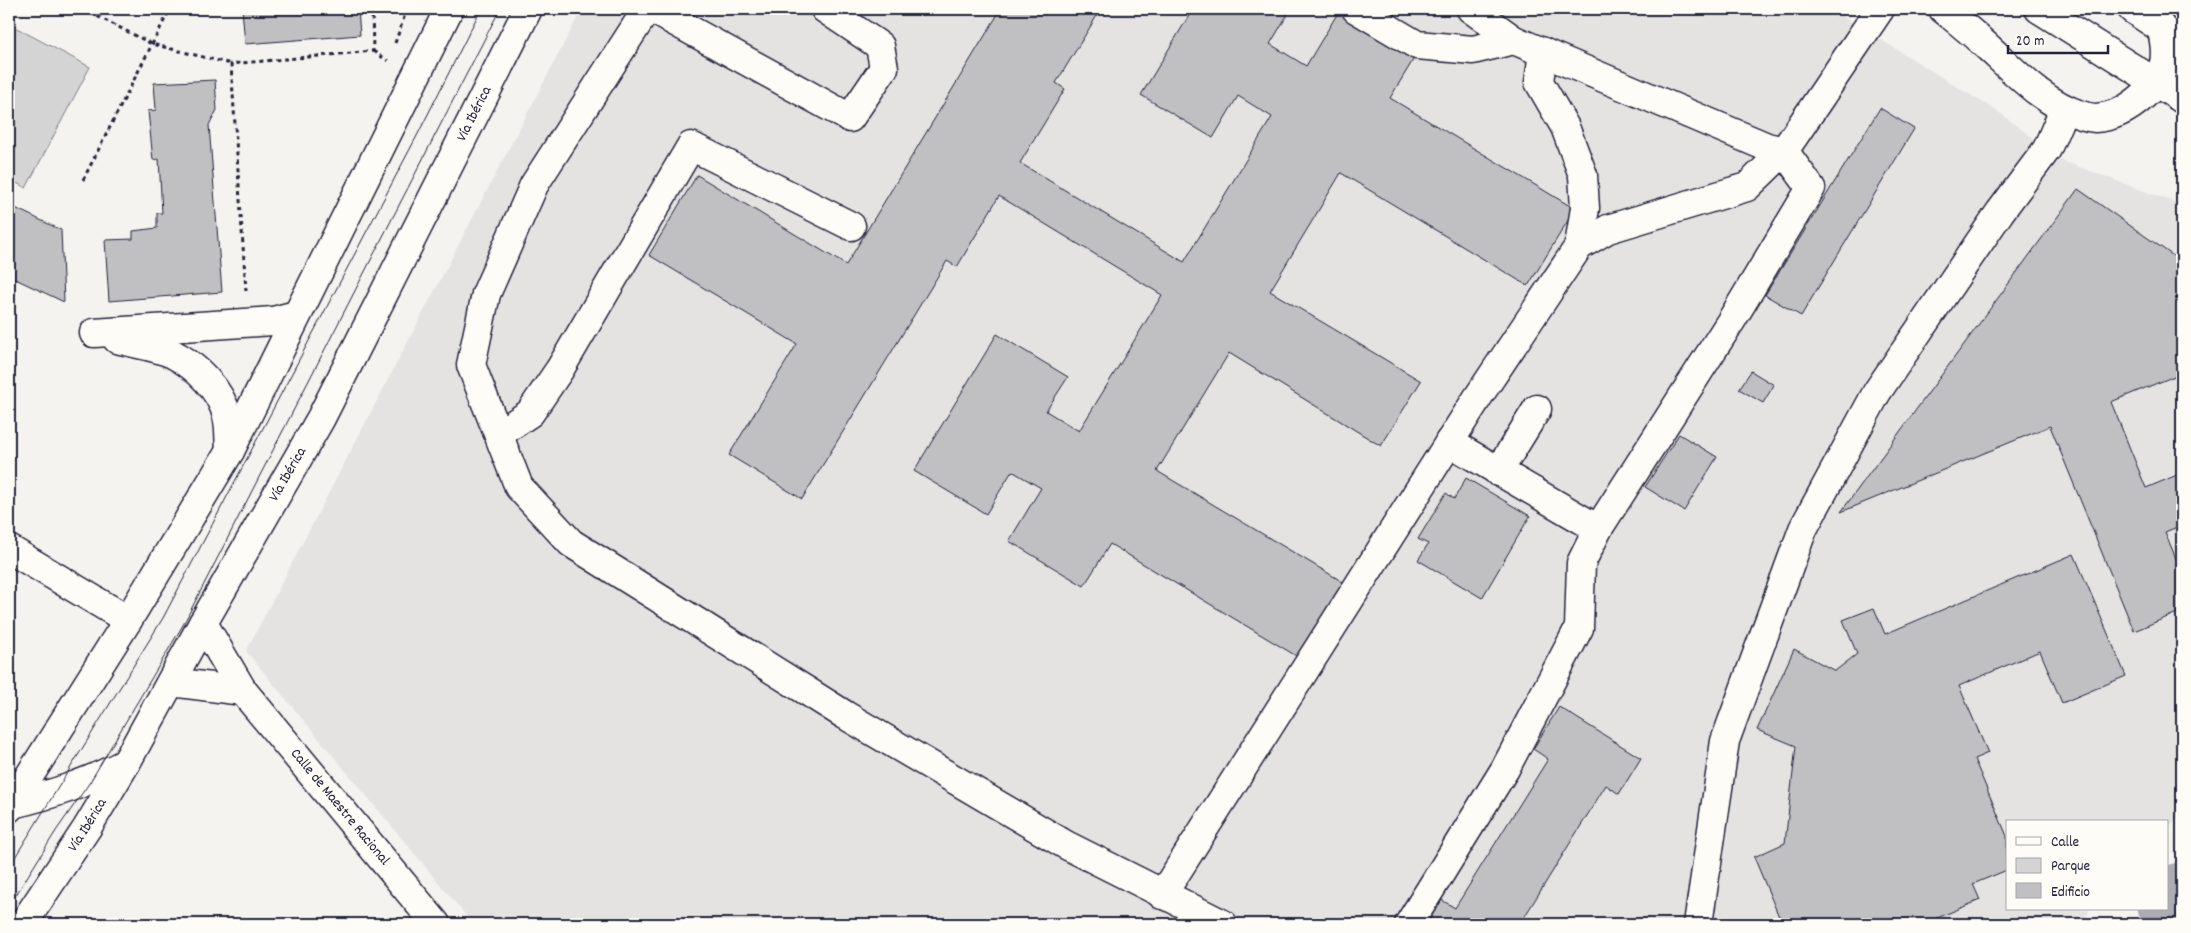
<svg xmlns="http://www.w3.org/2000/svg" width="2191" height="933" font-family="Dekko,sans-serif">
	<rect width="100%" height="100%" fill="#f4f3ef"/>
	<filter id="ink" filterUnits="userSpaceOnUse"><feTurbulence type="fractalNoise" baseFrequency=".02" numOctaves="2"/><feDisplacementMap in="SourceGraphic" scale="10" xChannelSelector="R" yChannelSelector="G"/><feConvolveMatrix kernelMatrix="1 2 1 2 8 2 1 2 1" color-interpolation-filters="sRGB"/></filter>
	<g filter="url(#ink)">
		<polygon fill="#e4e3e2" points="582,9 1831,9 2000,113 2063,161 2182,205 2182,815 2167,828 2167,822 2007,822 2007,909 2090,909 2082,924 473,924 246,651"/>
		<polygon fill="#d5d4d5" stroke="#7c7b88" points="9,24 90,67 26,188 9,179"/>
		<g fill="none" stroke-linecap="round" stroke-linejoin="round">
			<polyline stroke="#acacb2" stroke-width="60" points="2167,904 2182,892"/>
		</g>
		<g fill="#c0bfc2" stroke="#22223b">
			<polygon points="242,9 358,9 360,35 245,44"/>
			<polygon points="1001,9 1101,9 1056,83 1065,89 1020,163 1184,262 1272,117 1238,96 1213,138 1141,95 1193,9 1291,9 1270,44 1306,66 1339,11 1415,57 1390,98 1575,209 1528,286 1341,173 1270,291 1421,381 1381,446 1229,353 1157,471 1343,582 1298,657 1110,544 1084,586 1009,541 1041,488 1012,471 986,514 914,471 997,334 1068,377 1046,411 1079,431 1162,295 999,196 957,267 947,261 802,499 729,455 797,344 649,255 697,175 846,265"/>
			<polygon points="215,80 217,110 209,125 222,292 109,301 105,240 133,239 133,231 157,228 157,213 162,213 159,159 153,160 148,111 156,110 154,83"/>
			<polygon points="1880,108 1914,129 1801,316 1765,295"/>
			<polygon points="2078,189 2182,262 2182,373 2111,402 2146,488 2182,473 2182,525 2165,532 2182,573 2182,611 2134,631 2050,426 1841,512"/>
			<polygon points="9,205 61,230 64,302 9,276"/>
			<polygon points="1751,371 1774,385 1763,403 1739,389"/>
			<polygon points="1679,434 1717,457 1684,511 1645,487"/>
			<polygon points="1466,478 1530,516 1482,598 1418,560 1428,544 1418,539 1446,493 1454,499"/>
			<polygon points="2074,554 2126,676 2062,703 2040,651 1959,686 1988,753 1974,759 2007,836 2007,870 1973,884 1980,900 1923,924 1782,924 1754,857 1785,843 1796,746 1757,730 1794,649 1835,671 1857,654 1843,620 1874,608 1885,634"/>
			<polygon points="1559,707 1641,758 1619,794 1606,785 1520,924 1426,924 1442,900 1455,908 1548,759 1533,749"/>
		</g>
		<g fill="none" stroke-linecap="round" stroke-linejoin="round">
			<defs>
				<g id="minor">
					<polyline points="647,9 534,185 486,294 471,365 519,487 571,543 845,715 1066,845 1223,924"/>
					<polyline points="652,9 850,118 884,68 880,46 825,9"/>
					<polyline points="1356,9 1417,45 1473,50 1514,40"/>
					<path d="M1943 9C1955 19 1969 30 1981 41 2012 68 2040 102 2081 115 2085 116 2091 118 2095 118 2114 117 2130 108 2143 96 2166 75 2169 57 2161 27"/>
					<polyline points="1579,246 1608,229 1747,187 1784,151 1880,9"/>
					<polyline points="94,333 273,321 296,315"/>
					<path d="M117 339C135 344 155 346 173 354 196 366 221 390 227 416 230 427 229 440 230 451"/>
					<polyline points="499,434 530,413 560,369 691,146 851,226"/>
					<polyline points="1449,442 1598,529"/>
					<polyline points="1498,472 1537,409"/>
					<polyline points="9,549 128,620"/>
					<path id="s1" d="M203 623 243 691 436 924"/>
					<polyline points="171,682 243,691"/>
					<path d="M9 803 12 804C55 794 87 783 126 763"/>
					<polyline points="1162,895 1478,397 1579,246 1585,208 1583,175 1565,127 1539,82 1543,52"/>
					<polyline points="1409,924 1505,769 1579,628 1581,563 1598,529 1731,321 1811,188 1784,151 1767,147 1514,40 1471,9"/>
					<polyline points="1698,924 1725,741 1803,529 1877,392 2000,212 2047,149 2064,109"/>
				</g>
				<g id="highway">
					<polyline points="2039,9 2182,99"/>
					<polyline points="2132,9 2182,42"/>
					<polyline points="9,808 128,620 230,451 449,9"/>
					<path id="s2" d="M23 924 87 828 126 763 203 623 321 418 528 9"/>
				</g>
			</defs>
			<use href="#minor" stroke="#22223b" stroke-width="31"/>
			<use href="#highway" stroke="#22223b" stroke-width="31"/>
			<g stroke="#22223b" stroke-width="3" stroke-dasharray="4 4" stroke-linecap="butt">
				<polyline points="83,9 152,44 231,64"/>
				<polyline points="395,43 407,9"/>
				<polyline points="373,51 388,61"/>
				<polyline points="83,180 170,9"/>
				<polyline points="246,291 231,64 373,51 372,9"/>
			</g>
			<use href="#minor" stroke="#fdfcf7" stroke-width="28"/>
			<use href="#highway" stroke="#fdfcf7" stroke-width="28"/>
			<g stroke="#22223b" stroke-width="1">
				<polyline points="9,867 163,618 419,132 481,9"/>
				<polyline points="9,906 56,831 90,782 183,625 500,9"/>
			</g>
		</g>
	</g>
	<g text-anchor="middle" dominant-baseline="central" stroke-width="4" stroke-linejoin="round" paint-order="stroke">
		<g font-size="15" fill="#22223b" stroke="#fdfcf7">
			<text stroke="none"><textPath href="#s2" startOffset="928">Vía Ibérica</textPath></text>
			<text stroke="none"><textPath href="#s2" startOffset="522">Vía Ibérica</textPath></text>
			<text stroke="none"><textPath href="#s1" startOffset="230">Calle de Maestre Racional</textPath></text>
			<text stroke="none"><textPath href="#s2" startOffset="118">Vía Ibérica</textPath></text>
		</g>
	</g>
	<rect width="2191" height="933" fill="none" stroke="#fdfcf7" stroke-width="30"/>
	<rect x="15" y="15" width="2161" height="903" fill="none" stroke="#22223b" stroke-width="2" filter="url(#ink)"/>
	<rect x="2006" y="820" width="162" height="90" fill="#fdfcf7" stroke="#a5a5ac"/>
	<rect x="2016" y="837" width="25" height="8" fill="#fdfcf7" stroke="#a5a5ac"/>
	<text x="2051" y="846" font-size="15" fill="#22223b">Calle</text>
	<rect x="2016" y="858" width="25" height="15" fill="#d5d4d5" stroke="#a5a5ac"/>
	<text x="2051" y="870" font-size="15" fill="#22223b">Parque</text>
	<rect x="2016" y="883" width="25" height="15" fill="#c0bfc2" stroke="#a5a5ac"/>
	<text x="2051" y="896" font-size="15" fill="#22223b">Edificio</text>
	<path d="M2008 45v8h100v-8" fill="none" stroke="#22223b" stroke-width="2.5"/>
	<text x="2016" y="45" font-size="15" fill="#22223b" stroke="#fdfcf7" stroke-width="4" paint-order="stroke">20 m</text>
</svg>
